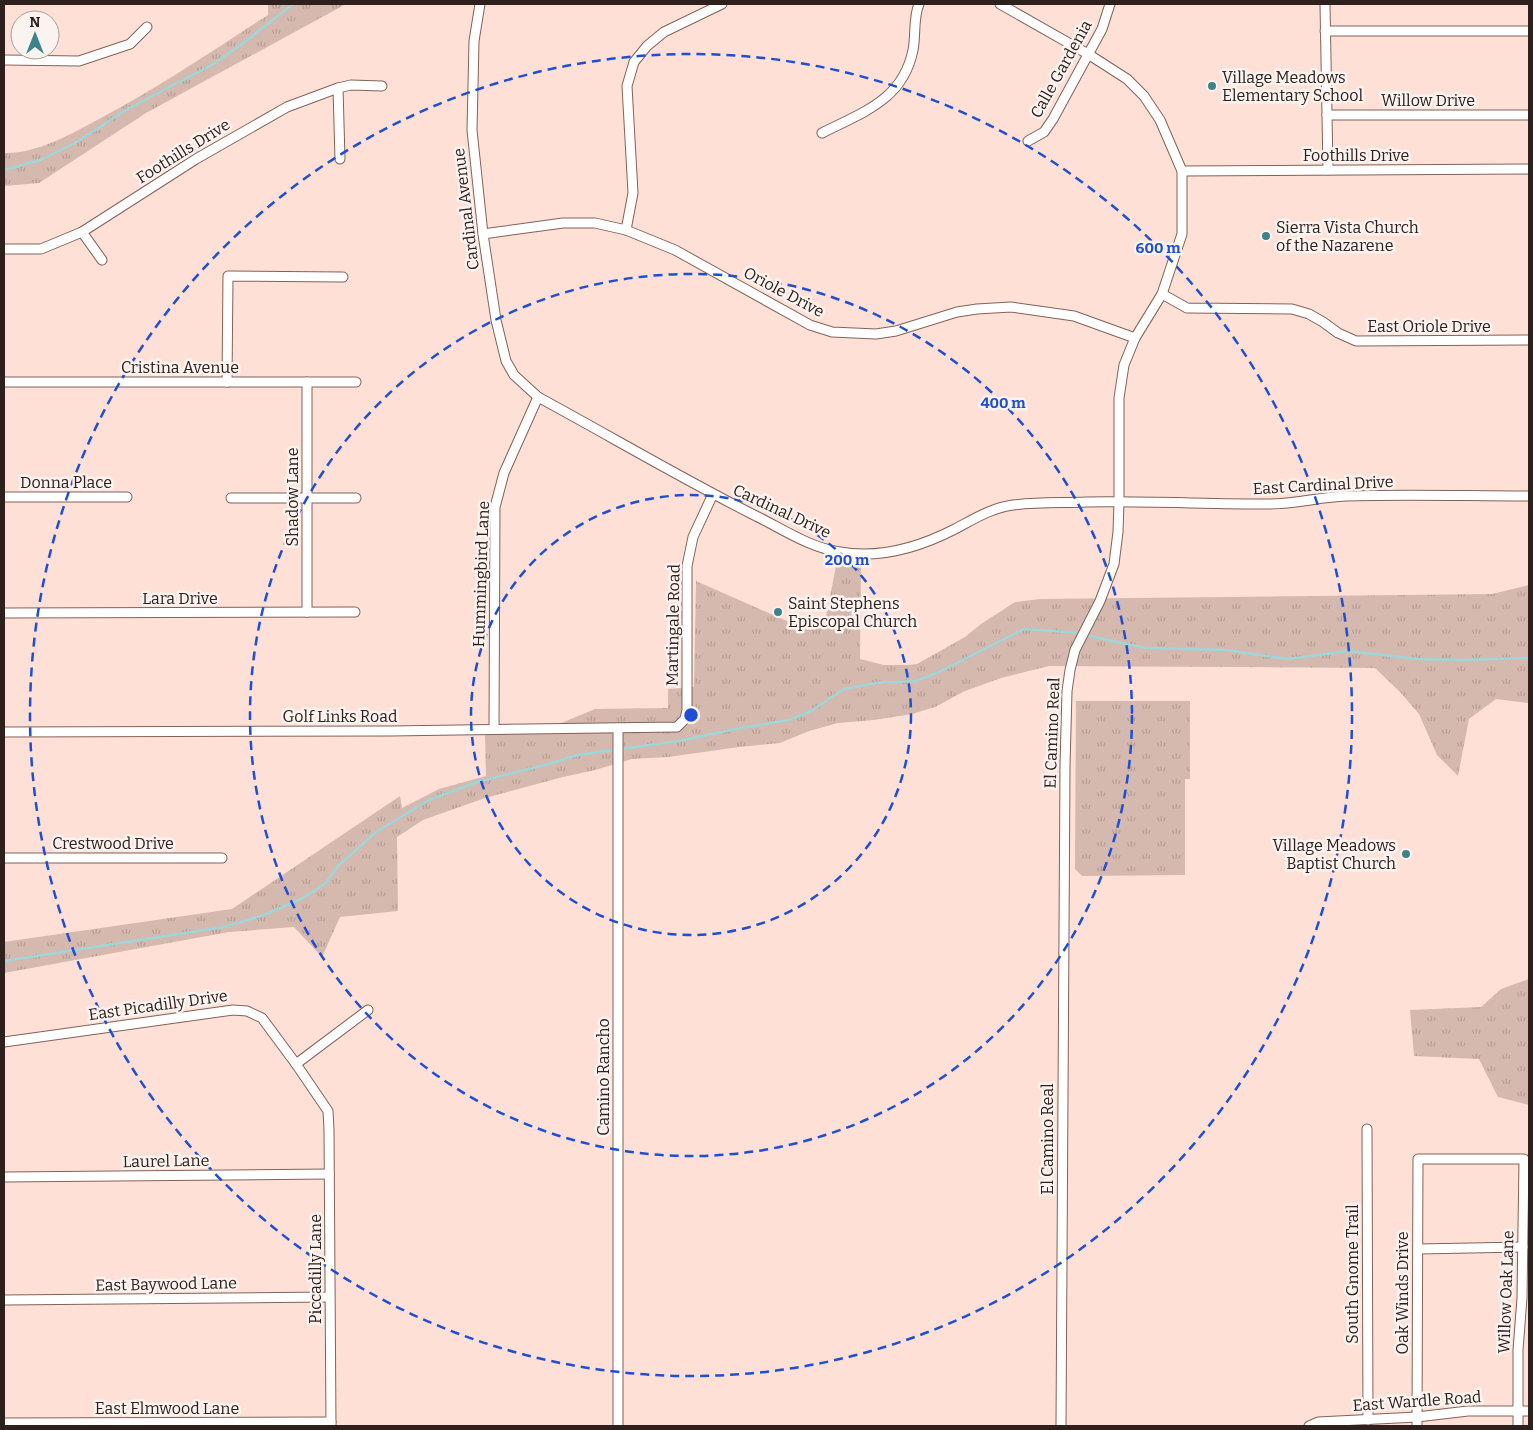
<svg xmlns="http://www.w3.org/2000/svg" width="1533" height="1430" font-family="Bitter,serif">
	<defs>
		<pattern id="grass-tufts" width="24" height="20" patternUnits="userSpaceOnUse" patternTransform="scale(1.25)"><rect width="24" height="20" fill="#d5b8ae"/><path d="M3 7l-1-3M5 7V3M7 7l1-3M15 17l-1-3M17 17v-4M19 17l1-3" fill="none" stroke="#b79e95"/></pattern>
	</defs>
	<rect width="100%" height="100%" fill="#fee0d6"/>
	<g fill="url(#grass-tufts)">
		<path d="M268 4H346L146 113 39 183 4 186V153C36 154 71 134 99 119 158 88 212 51 268 15Z"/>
		<polygon points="838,556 861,560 860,659 884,665 908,665 917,664 965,637 981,624 1015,602 1040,599 1492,594 1529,585 1529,703 1496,699 1469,719 1458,776 1437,755 1419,714 1400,692 1375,668 1049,666 1001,678 965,691 935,707 912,714 874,720 838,723 809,731 780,743 739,747 668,757 632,759 595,770 563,777 485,798 423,820 397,837 398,911 340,917 322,957 294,927 229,932 4,973 4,942 232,909 400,796 402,808 439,789 486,776 485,734 554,726 595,709 668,708 668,689 694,687 696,581 796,625 825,622"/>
		<polygon points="1076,701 1190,701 1190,779 1185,779 1185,875 1082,876 1075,869"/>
		<polygon points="1529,979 1529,1105 1498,1097 1479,1059 1414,1056 1410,1010 1481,1007 1501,989"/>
	</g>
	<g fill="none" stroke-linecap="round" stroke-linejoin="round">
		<g stroke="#9fd6d9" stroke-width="2.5">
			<polyline points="4,170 40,160 75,143 129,108 212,65 246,41 293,4"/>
			<polyline points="1085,635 1145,648 1226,650 1288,659 1348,651 1418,659 1460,660 1529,658"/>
			<polyline points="4,961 224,927 264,915 301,899 325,884 338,866 376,832 429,800 477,782 549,764 577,755 679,741 736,729 789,720 811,711 844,689 876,683 916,681 939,672 1024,629 1080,633"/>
		</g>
		<defs>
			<g id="minor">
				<path d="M480 4 474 41 472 130 483 234 496 320 506 361 514 375 538 397C610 436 681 478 754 515 781 528 810 548 840 552 879 559 920 547 955 529 974 519 991 508 1013 505 1037 502 1062 503 1086 502 1147 501 1208 504 1269 504 1295 504 1320 497 1346 496 1407 494 1468 496 1529 496"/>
				<polyline points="1000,4 1088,54 1127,79 1144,96 1160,120 1182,171 1182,234 1162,294 1135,338 1124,365 1119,398 1119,502 1118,532 1114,564 1100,601 1075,650 1070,670 1067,691 1065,766 1061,1426"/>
				<polyline points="1325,4 1328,170"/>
				<polyline points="1325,31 1529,31"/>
				<polyline points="4,60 79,61 130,44 147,27"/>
				<polyline points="338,88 340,159"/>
				<polyline points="1327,115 1529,115"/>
				<path d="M822 133C863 112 903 100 913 50 916 36 913 18 919 4"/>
				<polyline points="1028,141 1044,132 1053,119 1102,29 1110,4"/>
				<polyline points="1182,171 1529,169"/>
				<polyline points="626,230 633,193 627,86 634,62 647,46 664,32 722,4"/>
				<polyline points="82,232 102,260"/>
				<polyline points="483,234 563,223 595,223 626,230 675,250 810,325 832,332 876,334 896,331 957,312 977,309 1011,307 1074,316 1135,338"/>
				<polyline points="4,249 41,249 82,232 196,159 287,107 338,88 351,85 382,86"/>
				<polyline points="1162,294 1187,308 1292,309 1309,314 1323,322 1338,333 1356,341 1529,340"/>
				<polyline points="4,382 356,382"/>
				<polyline points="227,382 228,276 343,277"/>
				<polyline points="307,382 307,612"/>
				<polyline points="4,497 127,497"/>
				<polyline points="231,498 356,498"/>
				<polyline points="4,613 355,612"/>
				<polyline points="494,729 495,507 504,473 538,397"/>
				<polyline points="4,732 390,731 677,727 685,719 687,710 687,566 693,537 713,494"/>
				<polyline points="4,858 222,858"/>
				<polyline points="4,1042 233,1010 247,1011 262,1018 296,1064 328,1111 329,1130 331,1426"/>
				<polyline points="296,1064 368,1010"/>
				<polyline points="1367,1129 1368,1420"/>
				<polyline points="4,1177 329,1174"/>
				<polyline points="1418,1249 1523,1247"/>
				<polyline points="4,1300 329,1297"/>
				<polyline points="4,1423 331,1422"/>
				<polyline points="618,1426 618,728"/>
				<polyline points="1309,1426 1318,1422 1417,1417 1468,1411 1529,1411"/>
				<polyline points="1417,1426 1418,1159 1524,1159 1522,1298 1518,1350 1518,1426"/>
			</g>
		</defs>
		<use href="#minor" stroke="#836258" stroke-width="11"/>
		<use href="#minor" stroke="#fff" stroke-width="9"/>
	</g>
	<g fill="none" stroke="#1d4ed8" stroke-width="2.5" stroke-dasharray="9 6">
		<circle cx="691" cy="715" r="220"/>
		<circle cx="691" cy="715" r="441"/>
		<circle cx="691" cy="715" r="661"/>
	</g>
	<g fill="#3b8489" stroke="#faf3f0" stroke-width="2">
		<circle cx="1212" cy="86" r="5"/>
		<circle cx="1266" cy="236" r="5"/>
		<circle cx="778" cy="612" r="5"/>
		<circle cx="1406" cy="854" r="5"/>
	</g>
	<g text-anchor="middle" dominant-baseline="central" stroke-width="5" stroke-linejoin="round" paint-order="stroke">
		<g font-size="16" fill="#2e201c" stroke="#faf3f0">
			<text transform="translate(1061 69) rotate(-61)">Calle Gardenia</text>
			<text x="1428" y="100">Willow Drive</text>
			<text transform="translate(183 151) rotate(-32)">Foothills Drive</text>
			<text x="1356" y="155">Foothills Drive</text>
			<text transform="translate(466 209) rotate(-97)">Cardinal Avenue</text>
			<text transform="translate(784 292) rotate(28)">Oriole Drive</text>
			<text x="1429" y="326">East Oriole Drive</text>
			<text x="180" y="367">Cristina Avenue</text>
			<text x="66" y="482">Donna Place</text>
			<text transform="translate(1323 485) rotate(-3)">East Cardinal Drive</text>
			<text transform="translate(292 497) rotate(-90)">Shadow Lane</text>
			<text transform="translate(782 511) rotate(25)">Cardinal Drive</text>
			<text transform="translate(481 574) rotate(-88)">Hummingbird Lane</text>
			<text x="180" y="598">Lara Drive</text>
			<text transform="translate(673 625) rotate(-89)">Martingale Road</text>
			<text x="340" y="716">Golf Links Road</text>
			<text transform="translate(1052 733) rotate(-88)">El Camino Real</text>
			<text x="113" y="843">Crestwood Drive</text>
			<text transform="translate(158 1005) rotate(-8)">East Picadilly Drive</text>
			<text transform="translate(603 1077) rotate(-90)">Camino Rancho</text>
			<text transform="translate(1047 1139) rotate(-90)">El Camino Real</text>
			<text transform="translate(166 1161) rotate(-1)">Laurel Lane</text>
			<text transform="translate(315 1269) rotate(-90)">Piccadilly Lane</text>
			<text transform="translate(1352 1274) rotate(-90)">South Gnome Trail</text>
			<text transform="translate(166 1284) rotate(-1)">East Baywood Lane</text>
			<text transform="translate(1506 1292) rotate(-88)">Willow Oak Lane</text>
			<text transform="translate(1402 1293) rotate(-90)">Oak Winds Drive</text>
			<text transform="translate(1417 1401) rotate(-4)">East Wardle Road</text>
			<text x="167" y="1408">East Elmwood Lane</text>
		</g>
		<g font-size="16" fill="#2e201c" stroke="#faf3f0" text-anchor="start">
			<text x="1222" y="77">Village Meadows<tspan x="1222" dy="18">Elementary School</tspan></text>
			<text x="1276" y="227">Sierra Vista Church<tspan x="1276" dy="18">of the Nazarene</tspan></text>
			<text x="788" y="603">Saint Stephens<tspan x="788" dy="18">Episcopal Church</tspan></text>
			<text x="1396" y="845" text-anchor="end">Village Meadows<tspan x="1396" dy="18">Baptist Church</tspan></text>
		</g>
	</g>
	<circle cx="691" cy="715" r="8" fill="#1d4ed8" stroke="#faf3f0" stroke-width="2.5"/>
	<g font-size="15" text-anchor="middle" font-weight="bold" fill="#1d4ed8" stroke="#faf3f0" stroke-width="5" stroke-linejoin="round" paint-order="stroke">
		<text x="1158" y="253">600 m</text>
		<text x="1003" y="408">400 m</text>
		<text x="847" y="565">200 m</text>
	</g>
	<rect width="1533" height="1430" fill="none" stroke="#2e201c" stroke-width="10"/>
	<g transform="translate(35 35)"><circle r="24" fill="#faf3f0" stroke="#a89f9b"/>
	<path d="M0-4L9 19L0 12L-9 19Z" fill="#3b8489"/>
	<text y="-8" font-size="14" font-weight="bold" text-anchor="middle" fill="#2e201c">N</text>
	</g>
</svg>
